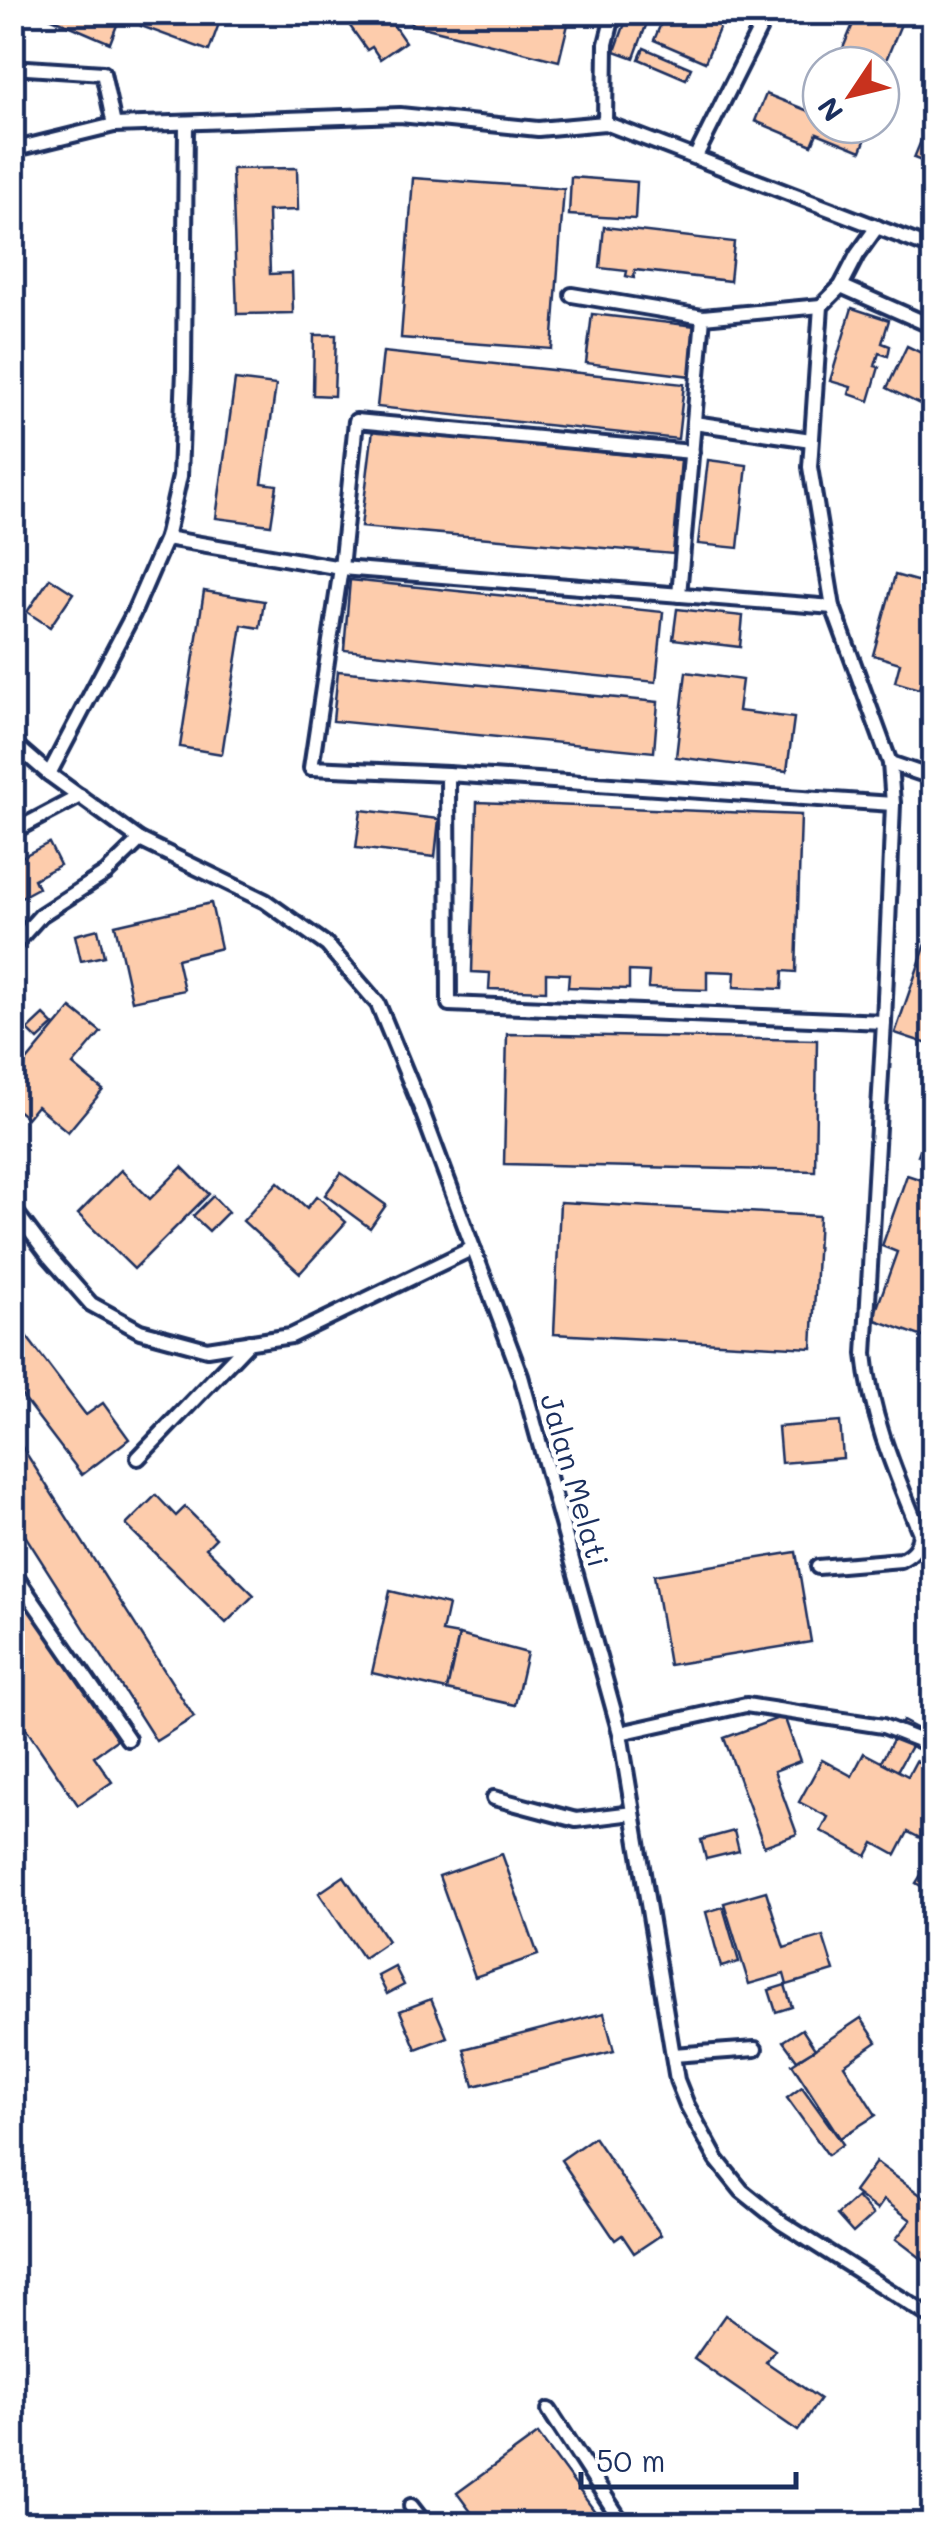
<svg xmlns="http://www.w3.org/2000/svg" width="946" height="2537" font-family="Mali,sans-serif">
	<rect width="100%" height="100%" fill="#fff"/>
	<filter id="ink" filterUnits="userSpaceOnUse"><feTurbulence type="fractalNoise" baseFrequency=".01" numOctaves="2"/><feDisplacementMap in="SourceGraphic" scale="20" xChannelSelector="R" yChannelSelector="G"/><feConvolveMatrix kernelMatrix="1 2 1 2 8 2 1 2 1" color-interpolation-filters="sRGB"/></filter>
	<g filter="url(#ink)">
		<g fill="#fdccac" stroke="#1b2f5e" stroke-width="2.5">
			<polygon points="38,12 122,12 110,43"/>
			<polygon points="146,12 206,12 221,18 209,51 141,26"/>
			<polygon points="340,12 392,12 399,23 394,26 405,42 380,59 372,47 367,50"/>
			<polygon points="414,12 571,12 559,61 411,24"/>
			<polygon points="629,12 651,12 634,58 615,51"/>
			<polygon points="666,12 708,12 723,19 705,62 654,40"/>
			<polygon points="858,12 906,12 881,72 881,65 836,65"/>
			<polygon points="644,48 691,68 686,79 639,59"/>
			<polygon points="766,94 816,114 821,101 821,125 859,125 858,129 868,133 861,151 817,133 812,145 755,121"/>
			<polygon points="934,109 934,166 914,158"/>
			<polygon points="297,168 298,210 268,211 270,274 292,273 293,313 237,314 232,169"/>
			<polygon points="571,177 637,182 635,219 569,215"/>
			<polygon points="413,178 564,189 552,349 401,338"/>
			<polygon points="604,227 734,242 730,281 635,270 634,278 626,276 627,271 600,268"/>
			<polygon points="852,308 889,320 882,343 890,346 888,356 879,353 875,366 879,367 869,401 849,394 851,387 830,381"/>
			<polygon points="592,314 696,326 691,376 586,363"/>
			<polygon points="314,335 336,335 334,396 313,395"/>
			<polygon points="907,346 934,359 934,411 887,388"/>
			<polygon points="383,352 684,384 678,439 377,407"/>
			<polygon points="235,380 276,385 262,483 277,485 271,525 216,518"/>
			<polygon points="373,429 681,460 673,554 361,527"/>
			<polygon points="708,460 747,465 738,548 698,544"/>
			<polygon points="895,575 934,586 934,675 923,673 919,689 895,682 900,663 873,655"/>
			<polygon points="50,578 73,593 50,627 27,612"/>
			<polygon points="350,580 663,612 656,682 344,650"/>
			<polygon points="204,591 264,601 260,628 242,625 222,754 180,747"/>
			<polygon points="677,609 743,616 740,647 673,639"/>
			<polygon points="338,671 658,702 654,752 333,721"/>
			<polygon points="686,672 742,680 738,711 794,718 787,771 676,757"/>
			<polygon points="477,802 801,815 796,972 783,971 782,989 734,987 735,972 707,971 707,990 648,988 649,972 629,971 629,989 568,987 569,974 546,973 546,991 489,989 490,973 472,972"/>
			<polygon points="361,810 439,819 435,857 356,848"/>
			<polygon points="49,843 60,865 34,879 38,888 12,902 12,862"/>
			<polygon points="211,903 221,948 177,959 184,990 132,1001 115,925"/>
			<polygon points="934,921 934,1046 895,1033"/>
			<polygon points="98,929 104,956 81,961 75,935"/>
			<polygon points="71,1008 101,1032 73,1065 103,1090 68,1132 37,1106 27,1118 12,1106 12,1079"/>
			<polygon points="44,1015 54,1025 38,1040 28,1030"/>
			<polygon points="507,1034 817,1040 815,1171 504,1164"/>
			<polygon points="934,1113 934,1161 918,1155"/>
			<polygon points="182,1167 209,1194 134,1269 78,1214 121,1170 150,1199"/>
			<polygon points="341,1173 386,1205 370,1228 325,1195"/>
			<polygon points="907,1175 934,1184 934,1341 873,1319 897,1252 882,1246"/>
			<polygon points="278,1182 307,1208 317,1196 346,1222 300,1273 243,1221"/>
			<polygon points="213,1196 228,1212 209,1231 193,1216"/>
			<polygon points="560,1202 819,1216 812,1348 554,1334"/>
			<polygon points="24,1333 86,1415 103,1403 129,1439 82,1475 12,1383 12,1342"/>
			<polygon points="840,1422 843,1458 781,1463 778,1427"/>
			<polygon points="17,1439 194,1717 156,1741 12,1515 12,1442"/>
			<polygon points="156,1495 176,1516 185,1507 216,1538 206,1548 254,1595 226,1623 126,1525"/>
			<polygon points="796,1552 811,1642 669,1665 654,1575"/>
			<polygon points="12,1575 122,1736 94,1756 112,1782 78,1805 12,1708"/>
			<polygon points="390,1591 448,1605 442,1632 459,1635 447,1690 372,1673"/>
			<polygon points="459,1635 527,1653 515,1705 447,1690"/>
			<polygon points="784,1716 800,1761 774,1771 797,1834 764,1846 724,1738"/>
			<polygon points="903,1721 920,1730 897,1771 881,1762"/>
			<polygon points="864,1753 908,1776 916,1761 934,1771 934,1845 908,1832 896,1855 874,1843 867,1856 821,1831 828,1817 799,1802 822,1760 852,1776"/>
			<polygon points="734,1831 739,1851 706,1859 701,1840"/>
			<polygon points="502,1854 538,1955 475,1977 439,1876"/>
			<polygon points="934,1854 934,1894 916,1883"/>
			<polygon points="344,1876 388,1941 363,1958 319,1893"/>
			<polygon points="766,1891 784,1948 823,1936 834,1971 787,1985 784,1974 749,1984 724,1903"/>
			<polygon points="723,1907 739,1962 721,1967 706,1912"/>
			<polygon points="395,1967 404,1985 387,1994 378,1976"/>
			<polygon points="785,1985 792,2007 776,2012 769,1990"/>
			<polygon points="431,1999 447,2037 416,2049 400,2011"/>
			<polygon points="604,2013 614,2051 474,2086 464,2049"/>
			<polygon points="861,2018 877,2042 844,2065 876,2115 840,2138 792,2064"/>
			<polygon points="802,2029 815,2049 797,2060 783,2041"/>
			<polygon points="802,2087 843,2144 828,2155 787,2098"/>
			<polygon points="594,2137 661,2235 634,2253 622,2235 615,2240 561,2160"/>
			<polygon points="876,2162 934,2205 934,2268 896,2239 911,2220 884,2200 877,2210 854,2192"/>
			<polygon points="857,2197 873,2215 853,2233 837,2215"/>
			<polygon points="725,2315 775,2350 766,2362 820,2399 798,2431 694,2359"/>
			<polygon points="538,2434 604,2524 480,2524 457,2493"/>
		</g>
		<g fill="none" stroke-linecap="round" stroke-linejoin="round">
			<defs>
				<g id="lane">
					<polyline points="12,67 103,73 114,125"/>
					<polyline points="605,123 606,44 614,12"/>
					<polyline points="12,150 114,125 400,115 538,129 605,123 934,249"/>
					<polyline points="696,156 768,12"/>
					<polyline points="841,286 934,327"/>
					<polyline points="572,295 703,317"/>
					<polyline points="694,423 811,440"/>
					<polyline points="692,452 356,421 341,568 311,768 448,774 893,804"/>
					<polyline points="166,538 341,568 833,607"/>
					<polyline points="679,595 703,317 821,306"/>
					<polyline points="12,742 49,774 140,840 265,901 327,945 378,1004 420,1106 521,1376 620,1733 677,2080 687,2105 717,2160 742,2191 782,2223 934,2319"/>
					<polyline points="890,763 934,778"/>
					<polyline points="49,774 133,614 166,538 180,476 184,370 186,123"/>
					<polyline points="448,774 449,1004 884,1022"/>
					<polyline points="12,832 80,796"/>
					<polyline points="12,947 41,915 106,873 140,840"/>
					<polyline points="12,1207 48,1255 91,1304 140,1331 207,1349 291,1336 473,1248"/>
					<polyline points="138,1458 249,1342"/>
					<path d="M818 1567 901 1560C914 1553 918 1548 920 1533 896 1474 871 1418 865 1354L884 1022 893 804 890 763 833 607 810 467 821 306 841 286 857 255 877 227"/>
					<polyline points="12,1571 128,1739"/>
					<polyline points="620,1733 746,1705 883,1726 934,1746"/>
					<polyline points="12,1756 13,1757"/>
					<polyline points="494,1798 576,1820 633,1813"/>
					<polyline points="673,2055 755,2049"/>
					<polyline points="549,2410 623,2524"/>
					<polyline points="411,2506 425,2524"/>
				</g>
			</defs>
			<use href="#lane" stroke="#1b2f5e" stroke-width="20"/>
			<use href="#lane" stroke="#fff" stroke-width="12"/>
		</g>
	</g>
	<g text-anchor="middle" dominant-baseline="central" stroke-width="9" stroke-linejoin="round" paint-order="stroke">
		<g font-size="30" fill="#1b2f5e" stroke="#fff">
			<text transform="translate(576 1480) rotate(74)">Jalan Melati</text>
		</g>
	</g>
	<rect width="946" height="2537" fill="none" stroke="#fff" stroke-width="50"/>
	<rect x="25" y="25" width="896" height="2487" fill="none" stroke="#1b2f5e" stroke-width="4" filter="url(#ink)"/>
	<g transform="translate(851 95) rotate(235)"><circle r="48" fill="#ffffff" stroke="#a4acbf" stroke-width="2.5"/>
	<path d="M0-8L18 38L0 25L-18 38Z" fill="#c8321e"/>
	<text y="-15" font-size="28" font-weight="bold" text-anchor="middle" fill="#1b2f5e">N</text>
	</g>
	<path d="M581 2472v15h215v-15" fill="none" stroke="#1b2f5e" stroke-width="5"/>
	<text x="596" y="2472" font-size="30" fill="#1b2f5e" stroke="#ffffff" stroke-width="8" paint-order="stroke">50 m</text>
</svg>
